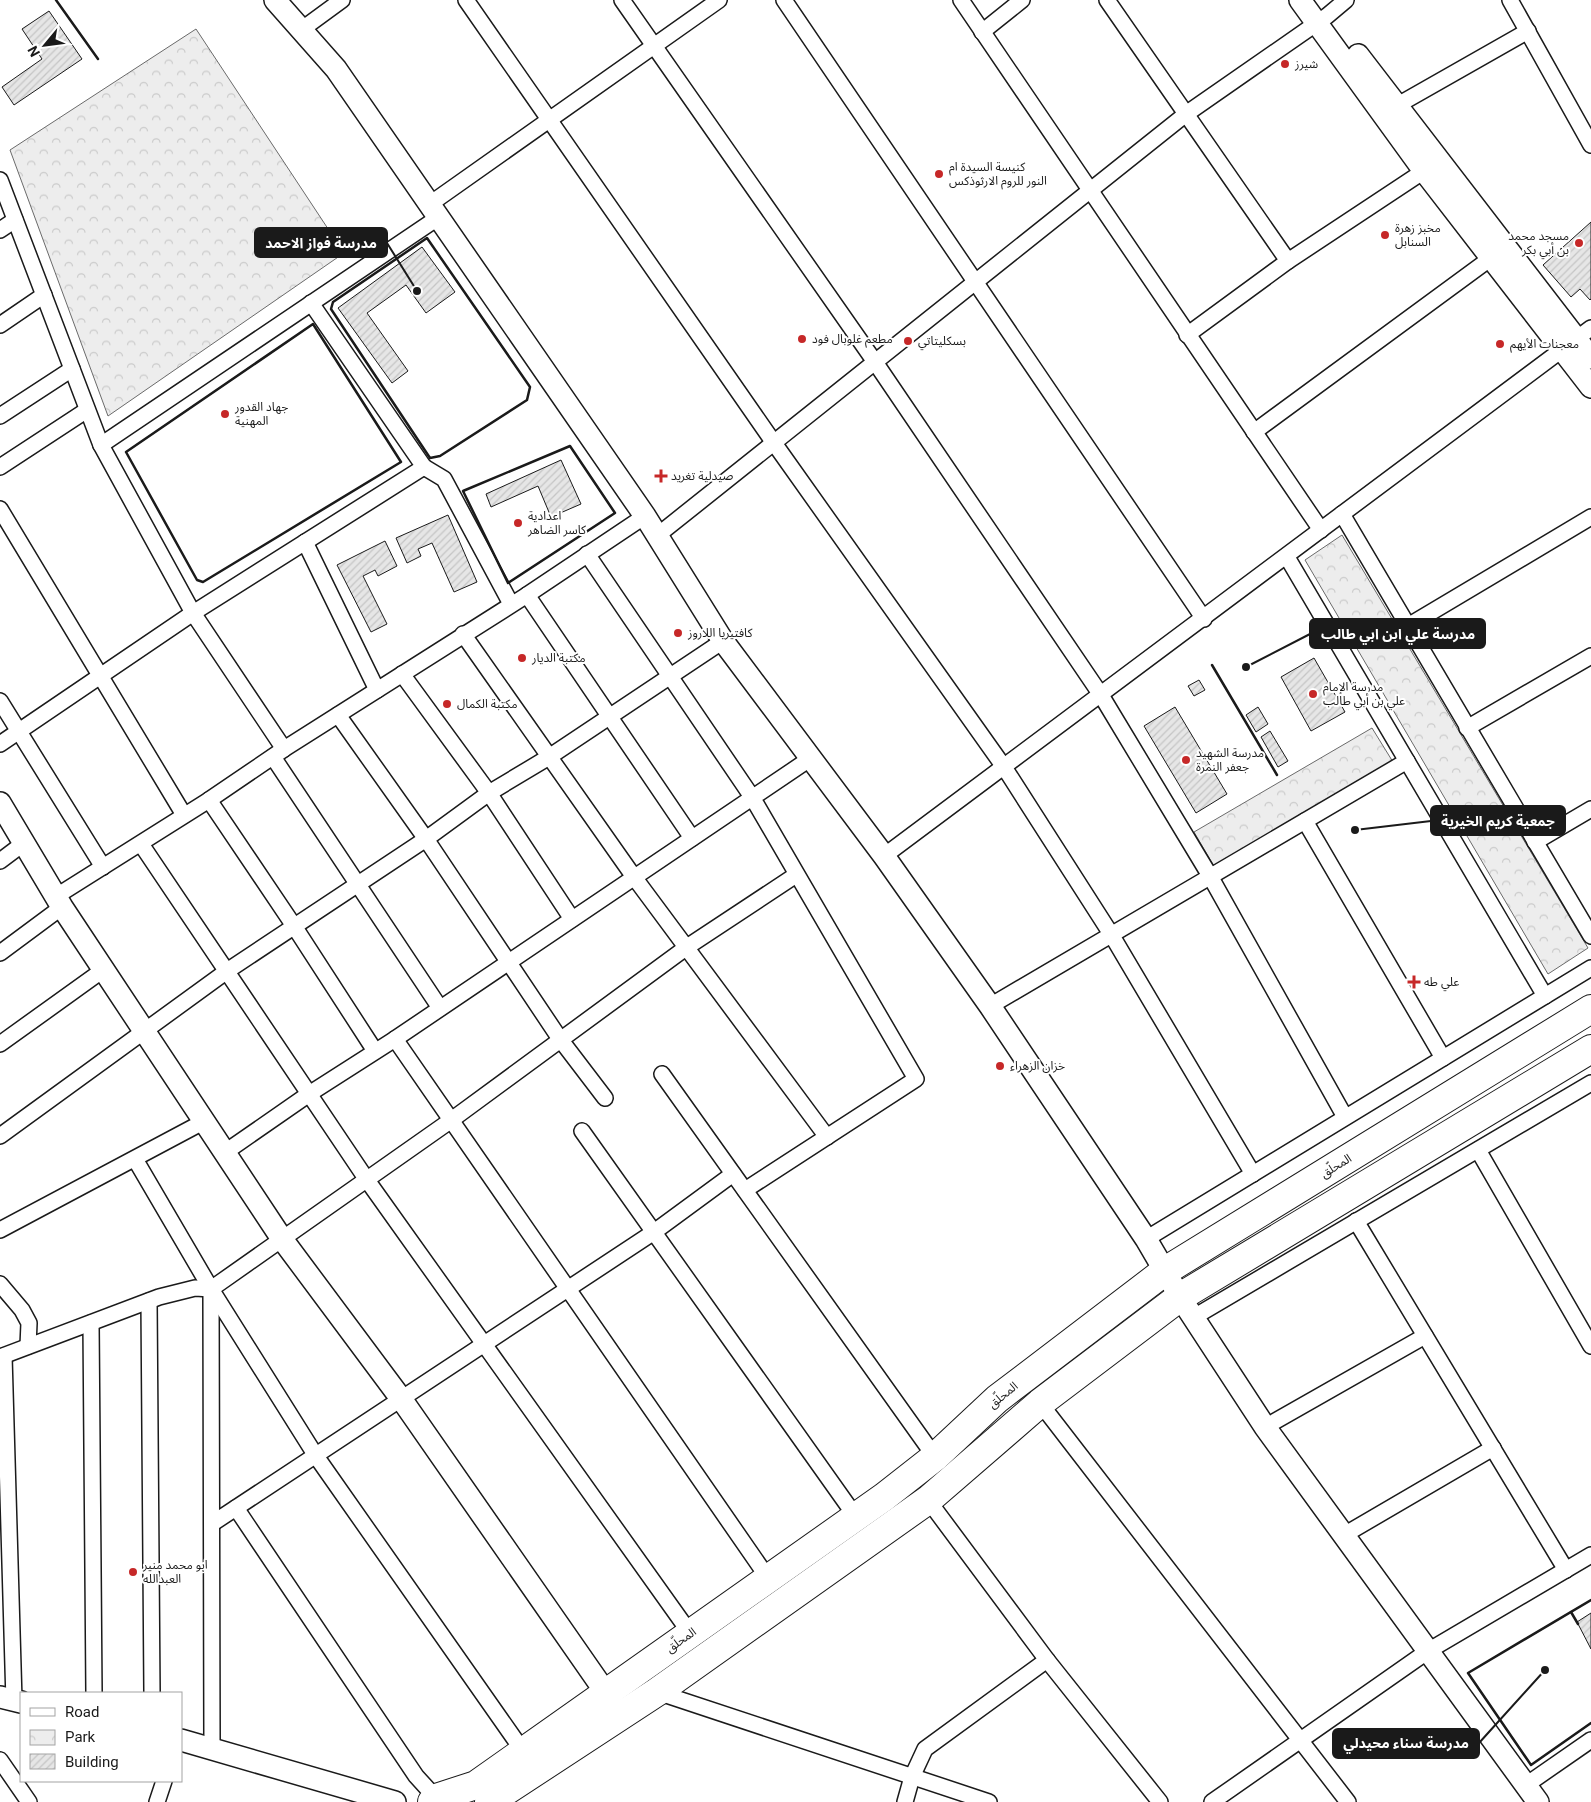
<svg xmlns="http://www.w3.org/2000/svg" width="1591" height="1802" font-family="Roboto,'Noto Sans Arabic',sans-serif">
	<defs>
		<pattern id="park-crowns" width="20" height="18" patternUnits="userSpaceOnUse" patternTransform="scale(1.25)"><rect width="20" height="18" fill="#ededed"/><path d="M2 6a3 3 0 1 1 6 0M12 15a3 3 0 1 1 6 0" fill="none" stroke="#cbcbcb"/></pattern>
		<pattern id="building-hatch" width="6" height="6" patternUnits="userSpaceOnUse" patternTransform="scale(1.25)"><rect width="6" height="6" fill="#e6e6e6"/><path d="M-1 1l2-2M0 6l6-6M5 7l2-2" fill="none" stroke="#c5c5c5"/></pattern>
	</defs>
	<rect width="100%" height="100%" fill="#fff"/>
	<g fill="url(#park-crowns)" stroke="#6a6a6a">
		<polygon points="196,29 344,253 108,416 10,150"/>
		<polygon points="1342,535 1588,948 1548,974 1305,560"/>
		<polygon points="1372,728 1393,762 1215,868 1194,832"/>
	</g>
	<g fill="url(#building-hatch)" stroke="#1a1a1a">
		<polygon points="49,11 82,59 14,105 2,87 42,59 22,29"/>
		<polygon points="1591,222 1591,299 1590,300 1580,289 1571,297 1543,265"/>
		<polygon points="422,247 455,292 426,313 406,285 367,313 408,371 392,383 338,308"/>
		<polygon points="561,460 581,504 551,517 538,486 491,507 486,494"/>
		<polygon points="448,515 477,582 454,592 432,543 418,549 421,556 407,563 396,538"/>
		<polygon points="385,541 397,566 378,576 375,570 363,576 387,624 371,632 337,565"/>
		<polygon points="1314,658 1345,712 1311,731 1281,677"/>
		<polygon points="1199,680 1205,690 1194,696 1188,686"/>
		<polygon points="1175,707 1227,794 1196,813 1144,726"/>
		<polygon points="1258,707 1268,724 1256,732 1246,715"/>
		<polygon points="1270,731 1288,761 1278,767 1261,737"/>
		<polygon points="1591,1613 1591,1649 1577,1622"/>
	</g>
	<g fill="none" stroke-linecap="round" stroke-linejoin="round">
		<defs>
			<g id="street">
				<polyline points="466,0 774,443 1004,767 1111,934 1253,1174"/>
				<polyline points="622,0 875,362 1101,695 1210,876 1345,1117"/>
				<polyline points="784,0 1204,619"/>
				<polyline points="961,0 1321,530"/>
				<polyline points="1107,0 1288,261 1187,335"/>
				<polyline points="1510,0 1591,145"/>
				<polyline points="301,30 342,0"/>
				<polyline points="982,32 1022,0"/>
				<polyline points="1396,106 1528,31"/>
				<polyline points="0,180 101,445 193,613 284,749"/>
				<polyline points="430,204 719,0"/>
				<polyline points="0,230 15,220"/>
				<polyline points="1288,261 1424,171"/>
				<polyline points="0,325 44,295"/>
				<polyline points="0,416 72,369"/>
				<polyline points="1254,432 1491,258"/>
				<polyline points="101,445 439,217"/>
				<polyline points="0,467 87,410"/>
				<polyline points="424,467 444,479 511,604"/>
				<polyline points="0,509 184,815"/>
				<polyline points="1342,514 1591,936"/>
				<polyline points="658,535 1186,114 1327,16 1346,0"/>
				<polyline points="305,542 377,690"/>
				<polyline points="587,554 752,797 916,1079 745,1190"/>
				<polyline points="1287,557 1545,996"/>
				<polyline points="527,595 692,838"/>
				<polyline points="1408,626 1591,517"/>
				<polyline points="463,634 634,877 827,1137"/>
				<polyline points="402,674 489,793 572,919"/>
				<polyline points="0,701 103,867"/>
				<polyline points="338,715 426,839 560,1039 605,1098"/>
				<polyline points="1467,728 1591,656"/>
				<polyline points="0,744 193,613 424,467 311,303"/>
				<polyline points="273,757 440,1008"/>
				<polyline points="209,800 294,926 375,1051"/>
				<polyline points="1305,821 1443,1058"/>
				<polyline points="1535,842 1591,809"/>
				<polyline points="141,844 367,1180 690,1633"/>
				<polyline points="884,856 1591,328"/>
				<polyline points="0,861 24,843"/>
				<polyline points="55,897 209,800 284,749 527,595 645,516"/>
				<polyline points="0,953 62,907"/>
				<polyline points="990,1006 1407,761"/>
				<polyline points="395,1039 768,1578"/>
				<polyline points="0,1044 103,970"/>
				<polyline points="662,1074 935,1457"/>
				<polyline points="582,1131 856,1517"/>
				<polyline points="0,1136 227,971 426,839 489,793 549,757 723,641"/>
				<polyline points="1478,1150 1591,1346"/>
				<polyline points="224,1153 309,1094 395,1039 811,758"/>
				<polyline points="135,1159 211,1289 316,1456 523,1751"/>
				<polyline points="1356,1221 1566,1570"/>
				<polyline points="0,1230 203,1122"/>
				<polyline points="1146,1239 1591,968"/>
				<polyline points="0,1284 22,1310 29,1323 28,1346"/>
				<polyline points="149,1301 152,1693"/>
				<polyline points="1194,1317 1591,1083"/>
				<polyline points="91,1323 94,1693"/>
				<polyline points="4,1356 14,1701"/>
				<polyline points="0,1357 159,1297 195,1288 211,1289"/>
				<polyline points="1040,1403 1348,1802"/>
				<polyline points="1265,1427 1425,1336"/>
				<polyline points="928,1500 1047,1660 1160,1802"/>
				<polyline points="236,1508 416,1776 436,1798"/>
				<polyline points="213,1523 654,1232 733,1174"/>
				<polyline points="1344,1535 1493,1448"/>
				<polyline points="657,1692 989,1802"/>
				<polyline points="212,1747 211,1289 450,1121 687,947 796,875"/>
				<polyline points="0,1760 29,1802"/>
				<polyline points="1526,1785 1591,1740"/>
				<polyline points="157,1802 164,1781"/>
				<polyline points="905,1802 912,1777 925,1749 1047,1660"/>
				<polyline points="1212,1802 1428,1651 1591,1555"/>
			</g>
			<g id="secondary">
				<polyline points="275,0 336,69 645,516 723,641 884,856 990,1006 1146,1239 1180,1297 1265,1427 1538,1802"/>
				<polyline points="1300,0 1424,171 1591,387"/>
				<polyline points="1358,55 1591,358"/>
				<polyline points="0,803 62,907 282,1239 402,1400 606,1693"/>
				<polyline points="0,1697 21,1702"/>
				<polyline points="181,1740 395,1802"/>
			</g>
			<g id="highway">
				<polyline points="432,1802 436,1798 476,1785 884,1497 935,1457 997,1399 1165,1271 1591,1009"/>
				<polyline points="489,1802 657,1692 928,1500 1040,1403 1180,1297 1591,1049"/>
			</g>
		</defs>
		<use href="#street" stroke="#1a1a1a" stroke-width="18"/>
		<use href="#secondary" stroke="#1a1a1a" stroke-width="24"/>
		<use href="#highway" stroke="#1a1a1a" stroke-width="30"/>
		<use href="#street" stroke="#fff" stroke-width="15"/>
		<use href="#secondary" stroke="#fff" stroke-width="21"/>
		<use href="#highway" stroke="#fff" stroke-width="28"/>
		<g stroke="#1a1a1a" stroke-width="2.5">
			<polyline points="56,0 98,59"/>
			<polygon points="427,238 530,387 527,400 440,456 430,458 331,309 333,302"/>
			<polygon points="313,324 401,462 203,582 197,580 126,452"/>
			<polygon points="570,446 615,513 508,583 463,491"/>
			<polyline points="1212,665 1277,775"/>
			<polyline points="1591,1600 1468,1673 1531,1765 1591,1723"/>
			<polyline points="1571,1612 1578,1624"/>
		</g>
	</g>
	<g fill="#c62828" stroke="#fff" stroke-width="2">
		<circle cx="1285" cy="64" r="5"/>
		<circle cx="939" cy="174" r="5"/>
		<circle cx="1385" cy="235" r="5"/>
		<circle cx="1579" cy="243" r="5"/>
		<circle cx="802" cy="339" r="5"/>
		<circle cx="908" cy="341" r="5"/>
		<circle cx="1500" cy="344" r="5"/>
		<circle cx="225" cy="414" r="5"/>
		<path d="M658.5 468.5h5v5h5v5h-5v5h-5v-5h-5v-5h5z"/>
		<circle cx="518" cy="523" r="5"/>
		<circle cx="678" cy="633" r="5"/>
		<circle cx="522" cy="658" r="5"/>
		<circle cx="1313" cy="694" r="5"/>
		<circle cx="447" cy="704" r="5"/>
		<circle cx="1186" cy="760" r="5"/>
		<path d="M1411.5 974.5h5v5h5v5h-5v5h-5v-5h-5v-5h5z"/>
		<circle cx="1000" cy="1066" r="5"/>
		<circle cx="133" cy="1572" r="5"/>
	</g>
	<g text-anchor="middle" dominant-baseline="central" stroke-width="4" stroke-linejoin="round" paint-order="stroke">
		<g font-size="12" fill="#1a1a1a" stroke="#fff" text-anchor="start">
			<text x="1295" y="64">شيرز</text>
			<text x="949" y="167">كنيسة السيدة ام<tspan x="949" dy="14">النور للروم الارثوذكس</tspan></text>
			<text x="1395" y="228">مخبز زهرة<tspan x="1395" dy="14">السنابل</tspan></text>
			<text x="1569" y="236" text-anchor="end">مسجد محمد<tspan x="1569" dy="14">بن أبي بكر</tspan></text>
			<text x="812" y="339">مطعم غلوبال فود</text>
			<text x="918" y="341">بسكليتاتي</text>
			<text x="1510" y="344">معجنات الأيهم</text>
			<text x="235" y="407">جهاد القدور<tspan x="235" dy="14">المهنية</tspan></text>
			<text x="671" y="476">صيدلية تغريد</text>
			<text x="528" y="516">اعدادية<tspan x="528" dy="14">كاسر الضاهر</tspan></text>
			<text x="688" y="633">كافتيريا اللاروز</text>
			<text x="532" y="658">مكتبة الديار</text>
			<text x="1323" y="687">مدرسة الإمام<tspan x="1323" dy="14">علي بن أبي طالب</tspan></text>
			<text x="457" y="704">مكتبة الكمال</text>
			<text x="1196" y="753">مدرسة الشهيد<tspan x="1196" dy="14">جعفر النمرة</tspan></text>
			<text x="1424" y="982">علي طه</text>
			<text x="1010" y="1066">خزان الزهراء</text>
			<text x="143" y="1565">ابو محمد منير<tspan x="143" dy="14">العبدالله</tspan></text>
		</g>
		<g font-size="12" fill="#1a1a1a" stroke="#fff">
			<text transform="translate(1336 1166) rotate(-32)">المحلّق</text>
			<text transform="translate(1003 1395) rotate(-39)">المحلّق</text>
			<text transform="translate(681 1640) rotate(-35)">المحلّق</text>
		</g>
	</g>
	<path fill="none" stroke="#1a1a1a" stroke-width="2" d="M417 291L387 243M1246 667L1310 634M1355 830L1431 821M1545 1670L1479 1743"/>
	<g fill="#1a1a1a" stroke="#fff" stroke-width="2">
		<circle cx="417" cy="291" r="5"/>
		<circle cx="1246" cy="667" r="5"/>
		<circle cx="1355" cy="830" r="5"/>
		<circle cx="1545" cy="1670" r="5"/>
	</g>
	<g fill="#1a1a1a" stroke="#1a1a1a" stroke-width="2">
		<rect x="255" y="228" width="132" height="29" rx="5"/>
		<rect x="1310" y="619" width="175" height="29" rx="5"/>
		<rect x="1431" y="806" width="134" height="29" rx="5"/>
		<rect x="1333" y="1729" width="146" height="29" rx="5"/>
	</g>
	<g font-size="14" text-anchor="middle" font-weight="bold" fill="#fff">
		<text x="321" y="248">مدرسة فواز الاحمد</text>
		<text x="1398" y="639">مدرسة علي ابن ابي طالب</text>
		<text x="1498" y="826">جمعية كريم الخيرية</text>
		<text x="1406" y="1748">مدرسة سناء محيدلي</text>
	</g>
	<rect x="20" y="1692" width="162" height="90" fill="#ffffff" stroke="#a3a3a3"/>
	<rect x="30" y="1708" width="25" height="8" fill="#ffffff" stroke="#a3a3a3"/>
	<text x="65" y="1717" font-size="15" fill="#1a1a1a">Road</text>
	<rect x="30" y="1730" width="25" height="15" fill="url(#park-crowns)" stroke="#a3a3a3"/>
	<text x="65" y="1742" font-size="15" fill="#1a1a1a">Park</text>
	<rect x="30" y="1754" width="25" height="15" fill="url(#building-hatch)" stroke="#a3a3a3"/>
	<text x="65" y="1767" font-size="15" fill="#1a1a1a">Building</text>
	<g transform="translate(45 45) rotate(241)" stroke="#ffffff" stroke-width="4" paint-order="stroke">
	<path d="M0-4L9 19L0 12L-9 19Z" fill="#1a1a1a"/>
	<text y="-8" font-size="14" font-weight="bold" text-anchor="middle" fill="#1a1a1a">N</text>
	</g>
</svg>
